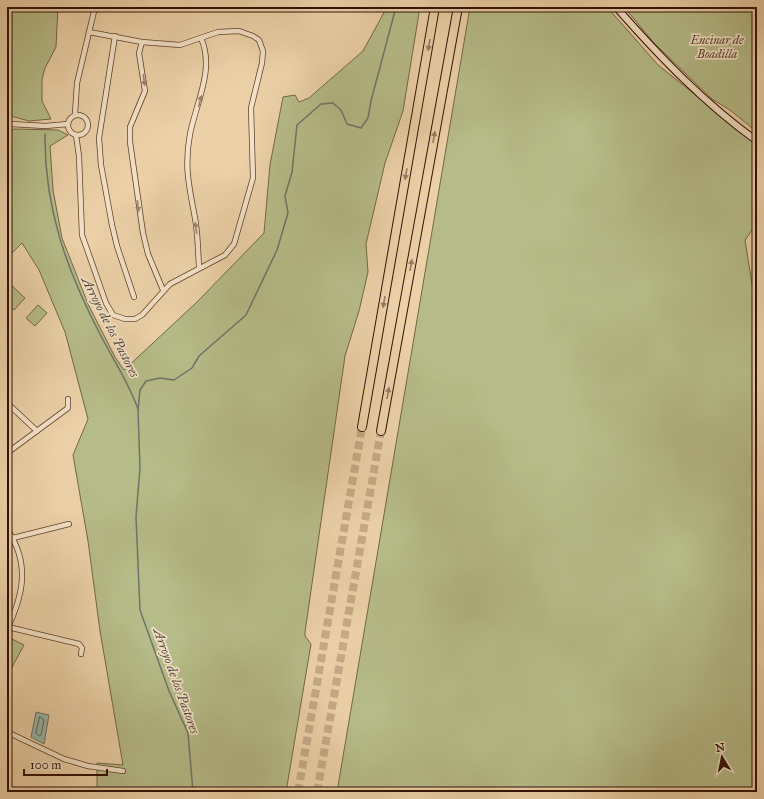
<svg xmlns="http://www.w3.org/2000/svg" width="764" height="799" font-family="'IM FELL Great Primer',serif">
	<rect width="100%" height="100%" fill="#ecd1a8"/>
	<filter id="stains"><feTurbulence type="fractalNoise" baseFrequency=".005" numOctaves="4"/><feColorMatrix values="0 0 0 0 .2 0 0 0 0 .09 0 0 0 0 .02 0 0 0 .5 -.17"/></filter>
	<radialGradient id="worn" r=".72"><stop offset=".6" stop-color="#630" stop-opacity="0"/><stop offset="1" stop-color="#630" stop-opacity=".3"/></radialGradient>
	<g fill="#b6bc89" stroke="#746647">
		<polygon points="7,7 58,7 56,47 45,68 42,79 42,101 51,119 29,121 7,115"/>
		<polygon points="387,7 420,7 403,111 385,163 366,244 368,272 359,311 345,356 305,632 305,636 311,644 286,792 97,792 97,763 123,765 100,631 88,541 73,455 88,419 65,332 39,270 22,243 7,258 7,134 14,129 58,130 68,135 50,146 53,190 62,238 88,304 115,357 124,370 197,302 264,233 270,165 283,97 295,95 299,102 309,98 363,51"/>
		<polygon points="470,7 607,7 658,65 757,144 757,223 745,240 757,315 757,792 337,792"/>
		<polygon points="624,7 757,7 757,132 730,110 712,99 654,43"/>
		<polygon points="7,281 25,298 14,310 7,304"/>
		<polygon points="38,305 47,313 35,326 26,318"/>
		<polygon points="8,637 24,645 10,671 7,669"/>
	</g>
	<polygon fill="#99b7aa" stroke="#6f7468" points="36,712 49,715 44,744 31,737"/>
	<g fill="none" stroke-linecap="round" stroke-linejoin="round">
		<polygon stroke="#656458" stroke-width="1" points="40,717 44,720 41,735 39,736 36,733"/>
		<g stroke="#6f7468" stroke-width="1.5">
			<path d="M45 134C44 208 67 271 101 336 114 361 129 383 138 409"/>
			<polyline points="193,792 188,733 169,691 140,610 136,517 140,468 138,410 140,390 146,381 160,378 174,380 192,368 199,356 246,315 277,250 288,213 285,196 292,172 297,125 321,104 333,103 341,110 347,124 361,128 368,118 371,101 396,7"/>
		</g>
		<g stroke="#c7aa87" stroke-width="8" stroke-dasharray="8 4" stroke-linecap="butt">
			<polyline points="298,792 362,427"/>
			<polyline points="317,792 381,431"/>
		</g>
		<defs>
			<g id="street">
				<polyline points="115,36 99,138 101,165 112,225 117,246 134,297"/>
				<polyline points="142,42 139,53 145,91 130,127 130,142 143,233 148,254 163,290"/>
				<polyline points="75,114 77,83 95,7"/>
				<circle cx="78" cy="125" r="10"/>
				<polyline points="7,121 11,124 45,126 68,124"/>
				<polyline points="76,135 79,156 82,235 106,303 113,315 125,319 135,319 142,315 170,284 225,255 234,244 253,178 251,108 262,63 263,51 259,40 253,36 239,31 218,32 180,45 142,42 89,32"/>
				<path d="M199 267C198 251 198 234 195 218 189 186 184 167 190 134 196 103 215 69 201 38"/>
				<polyline points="7,403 37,431"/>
				<polyline points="7,453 68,408 68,399"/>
				<path d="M7 529C30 563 24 594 7 629"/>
				<polyline points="13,538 69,524"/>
				<polyline points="8,627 79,644 82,648 81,654"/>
				<polyline points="7,732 64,759 88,766 123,771"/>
				<polyline points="7,787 17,792"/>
			</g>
			<path id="secondary" d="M616 7C659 56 704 103 757 141"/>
			<g id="highway">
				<polyline points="362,427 435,7"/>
				<polyline points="381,431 458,7"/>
			</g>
		</defs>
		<use href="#street" stroke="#60402e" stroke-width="6"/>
		<use href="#secondary" stroke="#311005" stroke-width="8"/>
		<use href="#highway" stroke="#311005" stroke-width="10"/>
		<use href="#street" stroke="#f3e1c6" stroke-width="4.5"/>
		<use href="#secondary" stroke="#f3e1c6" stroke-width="6"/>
		<use href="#highway" stroke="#ecd1a8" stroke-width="8"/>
	</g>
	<defs><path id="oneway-solid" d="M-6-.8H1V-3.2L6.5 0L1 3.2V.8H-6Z"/></defs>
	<g fill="#987a5f">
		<use href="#oneway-solid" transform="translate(429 45) rotate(100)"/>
		<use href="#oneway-solid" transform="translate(434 137) rotate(-80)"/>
		<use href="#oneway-solid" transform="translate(406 174) rotate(100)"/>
		<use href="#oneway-solid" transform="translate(411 265) rotate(-80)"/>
		<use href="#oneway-solid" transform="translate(384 302) rotate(100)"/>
		<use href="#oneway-solid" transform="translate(388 393) rotate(-80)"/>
	</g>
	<g fill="#9c836f">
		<use href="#oneway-solid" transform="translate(144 80) rotate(83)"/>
		<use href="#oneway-solid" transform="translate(200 101) rotate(-76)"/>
		<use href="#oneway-solid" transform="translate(138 206) rotate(84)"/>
		<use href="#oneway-solid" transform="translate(196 228) rotate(-98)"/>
	</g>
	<g text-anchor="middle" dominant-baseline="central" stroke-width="3.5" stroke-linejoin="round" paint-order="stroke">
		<g font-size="12" font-style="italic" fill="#59442d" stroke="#f3e1c6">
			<text x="717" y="40">Encinar de<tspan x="717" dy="14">Boadilla</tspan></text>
		</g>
		<g font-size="13" font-style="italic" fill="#554a3f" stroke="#f3e1c6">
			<text transform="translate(110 327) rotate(63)">Arroyo de los Pastores</text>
			<text transform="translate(176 681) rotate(70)">Arroyo de los Pastores</text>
		</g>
	</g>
	<rect width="764" height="799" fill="none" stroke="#ecd1a8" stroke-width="24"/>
	<rect x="8" y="8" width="748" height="783" fill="none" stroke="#311005" stroke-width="2"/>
	<rect x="12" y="12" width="740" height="775" fill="none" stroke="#311005"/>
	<g transform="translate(722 757) rotate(350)" stroke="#f3e1c6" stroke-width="3" paint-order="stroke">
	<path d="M0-3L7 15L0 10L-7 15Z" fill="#311005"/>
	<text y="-6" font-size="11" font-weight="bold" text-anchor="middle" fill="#311005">N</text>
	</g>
	<path d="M24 769v6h83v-6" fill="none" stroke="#311005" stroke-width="2"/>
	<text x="30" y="769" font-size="12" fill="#311005" stroke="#f3e1c6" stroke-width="3" paint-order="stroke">100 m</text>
	<rect width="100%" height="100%" filter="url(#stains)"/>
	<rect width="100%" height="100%" fill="url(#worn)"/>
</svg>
